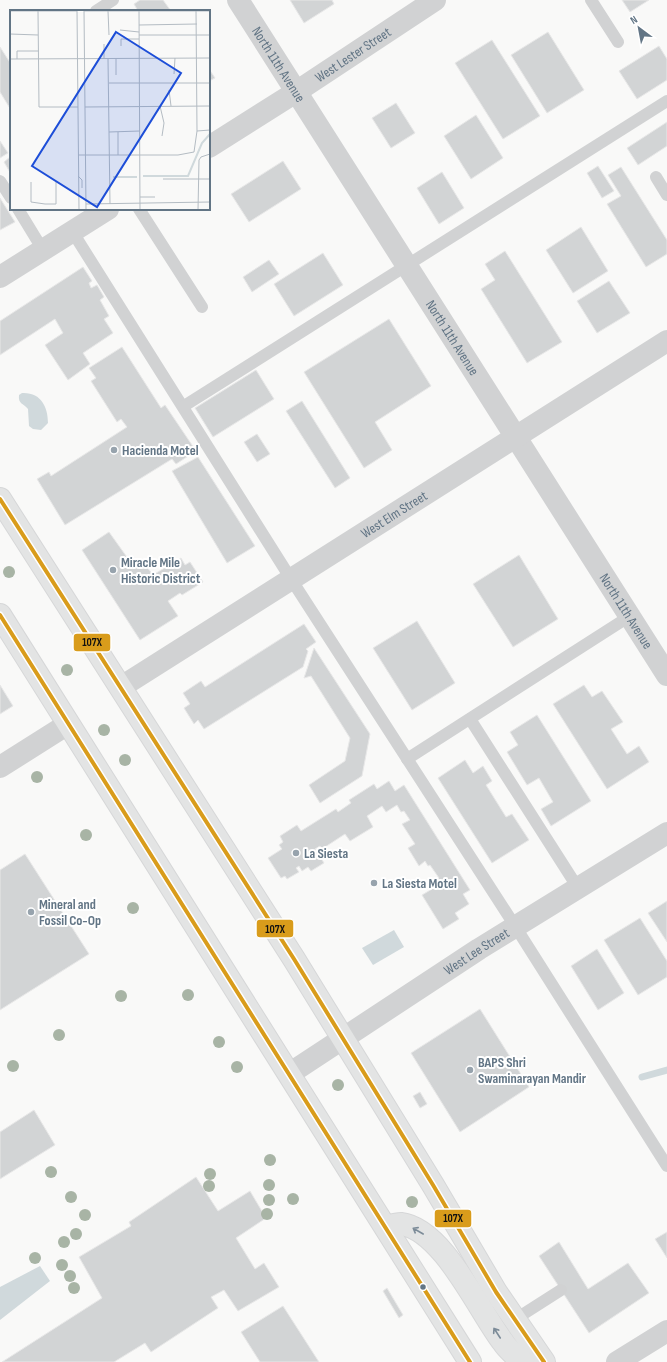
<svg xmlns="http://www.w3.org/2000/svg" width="667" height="1362" font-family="'Sofia Sans Condensed',sans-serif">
	<rect width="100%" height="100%" fill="#f9f9f8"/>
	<g fill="#d0d9dc">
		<path d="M22 393C41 392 48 407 48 423L41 430 33 429 29 426 28 409C23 403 18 404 19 395Z"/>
		<polygon points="394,930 404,947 373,965 362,948"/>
		<polygon points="40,1266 50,1281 0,1320 0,1287"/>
	</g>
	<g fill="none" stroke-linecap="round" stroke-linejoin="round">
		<polyline stroke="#d0d9dc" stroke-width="7" points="642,1077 667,1070"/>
	</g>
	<g fill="#d2d4d5" stroke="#e8e8e8">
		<polygon points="140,0 163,0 171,11 138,11 134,4"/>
		<polygon points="290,0 332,0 334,4 304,23"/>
		<polygon points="622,0 649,0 630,12"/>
		<polygon points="548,32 584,90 547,113 511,55"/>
		<polygon points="492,40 540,116 503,139 455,63"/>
		<polygon points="659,46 667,59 667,80 637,99 619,71"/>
		<polygon points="0,47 11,64 11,110 0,92"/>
		<polygon points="209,69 215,78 209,81"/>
		<polygon points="396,103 415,133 391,148 372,118"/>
		<polygon points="476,115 503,158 471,179 444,136"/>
		<polygon points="667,122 667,146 638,165 627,148"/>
		<polygon points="0,141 8,153 0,158"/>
		<polygon points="10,157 11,159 11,174 4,162"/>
		<polygon points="283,161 301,189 249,222 231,194"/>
		<polygon points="598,166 614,191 602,198 587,173"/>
		<polygon points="621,167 667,240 667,254 646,267 607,204 621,196 608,175"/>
		<polygon points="442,172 464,208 439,224 417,188"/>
		<polygon points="0,198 15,222 0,230"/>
		<polygon points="581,227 608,271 573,293 546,250"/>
		<polygon points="505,251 562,342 527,363 481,289 495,280 485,264"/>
		<polygon points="323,253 343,285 294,316 274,284"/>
		<polygon points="269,260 279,274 252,292 243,277"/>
		<polygon points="83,267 92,281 89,283 91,288 97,285 104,297 100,300 109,316 104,319 113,333 83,353 90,364 68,380 45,345 63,333 55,319 0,355 0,321"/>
		<polygon points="609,281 630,313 597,333 577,301"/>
		<polygon points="389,319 431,386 375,422 392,450 364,468 304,372"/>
		<polygon points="122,347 161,408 165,405 196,451 176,464 172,459 65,525 37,479 49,472 51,476 127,427 121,419 117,422 91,381 96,378 89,368"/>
		<polygon points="256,370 274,399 213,437 195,408"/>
		<polygon points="302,401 350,478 335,488 286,411"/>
		<polygon points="257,434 270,454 257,462 244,442"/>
		<polygon points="198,457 255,546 227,563 172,471"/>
		<polygon points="109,532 134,567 143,562 153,575 181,558 185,565 190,562 203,582 182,595 180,593 168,601 178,616 140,640 82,550"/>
		<polygon points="519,555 558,619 513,647 473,584"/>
		<polygon points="417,621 455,683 412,710 373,648"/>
		<polygon points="304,624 316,642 306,649 308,651 303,667 204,729 198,720 194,724 184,708 190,704 183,693 201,681 205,687"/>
		<polygon points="314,648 370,734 362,776 320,803 309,785 345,761 350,738 311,676 304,678"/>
		<polygon points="0,685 13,706 0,714"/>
		<polygon points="584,685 592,697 602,691 623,722 611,729 627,754 639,746 649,762 607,789 553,704"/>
		<polygon points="537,715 591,801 551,826 541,809 553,802 539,778 527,785 507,752 518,745 510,732"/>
		<polygon points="465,760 473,773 483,766 492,781 486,785 506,817 512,814 529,840 492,863 438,778"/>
		<polygon points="389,781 395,791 404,785 470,890 463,894 469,904 455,913 459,919 443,929 422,895 432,889 430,884 439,878 430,865 428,866 425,861 419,866 408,848 415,844 402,824 410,820 404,811 401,812 397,805 386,812 382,806 367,816 373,827 350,841 345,834 322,849 320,846 315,849 324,863 311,871 308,867 302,871 299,866 296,868 299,872 287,879 285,876 281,878 268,858 282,849 279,845 283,842 280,836 297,825 301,831 336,809 338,812 351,803 349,800 374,784 377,789"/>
		<polygon points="25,854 89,954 0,1010 0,870"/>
		<polygon points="667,901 667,942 648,913"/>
		<polygon points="640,918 667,961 667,977 638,995 604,940"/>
		<polygon points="597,949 624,993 598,1010 571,966"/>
		<polygon points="480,1009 529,1087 460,1132 411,1053"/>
		<polygon points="420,1092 427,1104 420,1108 413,1096"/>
		<polygon points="34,1110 55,1145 0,1179 0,1132"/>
		<polygon points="196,1177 218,1211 250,1191 266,1218 236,1238 255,1269 264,1263 279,1287 238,1311 224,1290 211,1297 218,1308 151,1352 145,1343 114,1362 2,1362 102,1298 79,1257 131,1226 129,1222"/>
		<polygon points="667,1232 667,1258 655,1239"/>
		<polygon points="559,1242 588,1289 628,1263 649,1293 589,1333 539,1256"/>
		<polygon points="387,1288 403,1315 399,1318 383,1291"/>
		<polygon points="283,1306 319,1362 260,1362 241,1332"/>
	</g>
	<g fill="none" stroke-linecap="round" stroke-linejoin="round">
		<defs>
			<g id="secondary">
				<polyline points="0,499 294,959 433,1185 496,1292 544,1362"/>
				<polyline points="0,615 470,1362"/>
				<path d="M386 1227C390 1226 396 1224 401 1224 443 1229 479 1311 503 1342 508 1350 516 1356 523 1362"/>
			</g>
		</defs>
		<use href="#secondary" stroke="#d6d7d8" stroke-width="24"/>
		<g stroke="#d1d2d3" stroke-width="12">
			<polyline points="591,0 618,42"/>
			<polyline points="96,11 113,0"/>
			<polyline points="656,177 667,195"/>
			<polyline points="0,181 11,198"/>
			<polyline points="18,209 43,250"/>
			<polyline points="139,209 202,307"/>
			<polyline points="72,231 291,579 515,926 667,1166"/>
			<polyline points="184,406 667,101"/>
			<polyline points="470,719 578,888"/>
			<polyline points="407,759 630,616"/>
			<polyline points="514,1320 561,1290"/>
		</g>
		<g stroke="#d1d2d3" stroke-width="22">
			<path id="s1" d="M238 0 667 675"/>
			<path id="s2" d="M209 147 296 92 435 0"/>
			<polyline points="0,277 108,209"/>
			<path id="s3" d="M121 687 667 341"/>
			<polyline points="0,767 68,724"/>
			<path id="s4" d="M289 1074 479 949 667 833"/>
			<polyline points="617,1362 667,1331"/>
		</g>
		<use href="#secondary" stroke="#e3e4e4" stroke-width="22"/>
		<defs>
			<g id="bus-1">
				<polyline points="0,499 294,959 433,1185 496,1292 544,1362"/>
				<polyline points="0,615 470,1362"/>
			</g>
		</defs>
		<use href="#bus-1" stroke="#fff" stroke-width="7"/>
		<use href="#bus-1" stroke="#d99c1b" stroke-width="4"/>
	</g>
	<g fill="#a8b4a5">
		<circle cx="9" cy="572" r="6"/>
		<circle cx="67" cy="670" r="6"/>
		<circle cx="104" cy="730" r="6"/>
		<circle cx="125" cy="760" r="6"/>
		<circle cx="37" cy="777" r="6"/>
		<circle cx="86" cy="835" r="6"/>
		<circle cx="133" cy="908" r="6"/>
		<circle cx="188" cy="995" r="6"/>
		<circle cx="121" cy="996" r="6"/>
		<circle cx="59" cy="1035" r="6"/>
		<circle cx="219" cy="1042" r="6"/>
		<circle cx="13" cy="1066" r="6"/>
		<circle cx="237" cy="1067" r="6"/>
		<circle cx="338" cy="1085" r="6"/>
		<circle cx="270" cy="1160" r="6"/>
		<circle cx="51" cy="1172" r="6"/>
		<circle cx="210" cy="1174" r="6"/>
		<circle cx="269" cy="1185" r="6"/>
		<circle cx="209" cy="1186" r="6"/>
		<circle cx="71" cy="1197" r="6"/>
		<circle cx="293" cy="1199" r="6"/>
		<circle cx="269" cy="1200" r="6"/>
		<circle cx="412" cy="1202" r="6"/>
		<circle cx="267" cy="1214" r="6"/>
		<circle cx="85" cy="1215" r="6"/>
		<circle cx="76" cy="1234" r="6"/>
		<circle cx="64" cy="1242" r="6"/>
		<circle cx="35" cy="1258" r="6"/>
		<circle cx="62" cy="1265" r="6"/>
		<circle cx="70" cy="1276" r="6"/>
		<circle cx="74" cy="1288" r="6"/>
	</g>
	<defs><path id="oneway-shaft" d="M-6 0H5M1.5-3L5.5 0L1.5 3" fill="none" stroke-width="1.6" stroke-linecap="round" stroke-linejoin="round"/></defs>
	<g stroke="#7c8b98">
		<use href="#oneway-shaft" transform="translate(418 1231) rotate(-150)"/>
		<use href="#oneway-shaft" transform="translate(497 1333) rotate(-123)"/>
	</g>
	<g fill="#97a3ad" stroke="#fff" stroke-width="1.5">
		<circle cx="114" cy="450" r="4"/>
		<circle cx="113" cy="570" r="4"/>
		<circle cx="296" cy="853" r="4"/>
		<circle cx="374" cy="883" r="4"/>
		<circle cx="31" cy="912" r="4"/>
		<circle cx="470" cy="1070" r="4"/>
	</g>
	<circle fill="#627585" stroke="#fff" stroke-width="1.5" cx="423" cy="1287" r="3.5"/>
	<g text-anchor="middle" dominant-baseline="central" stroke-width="4" stroke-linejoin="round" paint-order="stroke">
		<g font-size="14" fill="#627585" stroke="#fff">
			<text stroke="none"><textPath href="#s2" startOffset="171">West Lester Street</textPath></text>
			<text stroke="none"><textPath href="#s1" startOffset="76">North 11th Avenue</textPath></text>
			<text stroke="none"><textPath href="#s1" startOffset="400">North 11th Avenue</textPath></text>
			<text stroke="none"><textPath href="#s3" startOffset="323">West Elm Street</textPath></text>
			<text stroke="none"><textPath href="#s1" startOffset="724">North 11th Avenue</textPath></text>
			<text stroke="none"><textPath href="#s4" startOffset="224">West Lee Street</textPath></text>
		</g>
		<g font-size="14" font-weight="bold" fill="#627585" stroke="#fff" text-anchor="start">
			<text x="122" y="450">Hacienda Motel</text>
			<text x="121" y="562">Miracle Mile<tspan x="121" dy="16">Historic District</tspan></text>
			<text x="304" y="853">La Siesta</text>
			<text x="382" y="883">La Siesta Motel</text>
			<text x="39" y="904">Mineral and<tspan x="39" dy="16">Fossil Co-Op</tspan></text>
			<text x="478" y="1062">BAPS Shri<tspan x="478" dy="16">Swaminarayan Mandir</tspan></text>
		</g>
	</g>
	<g transform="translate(10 10)">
		<rect width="200" height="200" fill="#f9f9f8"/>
		<path fill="none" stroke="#d0d9dc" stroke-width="2" d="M133 166H178L192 133 200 124M103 167H127"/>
		<path fill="none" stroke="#b4bcc3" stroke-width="1" d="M67 0 69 200M74 0 76 200M129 0 130 200M0 1H67M28 1 29 97H68M74 1H200M98 1 99 25M129 15 187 14M110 20 129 22M0 24 28 25M129 25H200M94 34V49M111 36V29H129M0 49 200 48M7 49V41H29M98 49 100 194M106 49V65M164 64 165 48M99 73H200M159 80 161 96M150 96 154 113 152 126M75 97 200 96M187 121 200 120M99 122 130 121M108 122V145M68 145H168L184 142 187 121 186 0M68 166 72 170V178M153 169H200M21 172V192L35 194H46V172M130 187H145M76 194 200 192M188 200 189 150 191 147 200 144"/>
		<path fill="#1d4ed8" fill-opacity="0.15" stroke="#1d4ed8" stroke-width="2" d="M106 22 171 63 87 197 22 156Z"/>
		<rect width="200" height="200" fill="none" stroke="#627585" stroke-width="2"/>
	</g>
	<g stroke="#fff" stroke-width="1.5">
		<rect x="73" y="633" width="38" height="19" rx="4" fill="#d99c1b"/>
		<rect x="256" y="919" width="38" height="19" rx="4" fill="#d99c1b"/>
		<rect x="434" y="1209" width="38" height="19" rx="4" fill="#d99c1b"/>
	</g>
	<g font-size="11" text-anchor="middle" font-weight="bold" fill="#111">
		<text x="92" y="646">107X</text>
		<text x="275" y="933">107X</text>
		<text x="453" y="1222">107X</text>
	</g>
	<g transform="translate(639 28) rotate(328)" stroke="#ffffff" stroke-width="3" paint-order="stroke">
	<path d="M0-3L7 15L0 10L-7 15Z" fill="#627585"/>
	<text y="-6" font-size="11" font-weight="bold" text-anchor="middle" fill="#627585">N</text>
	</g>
</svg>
